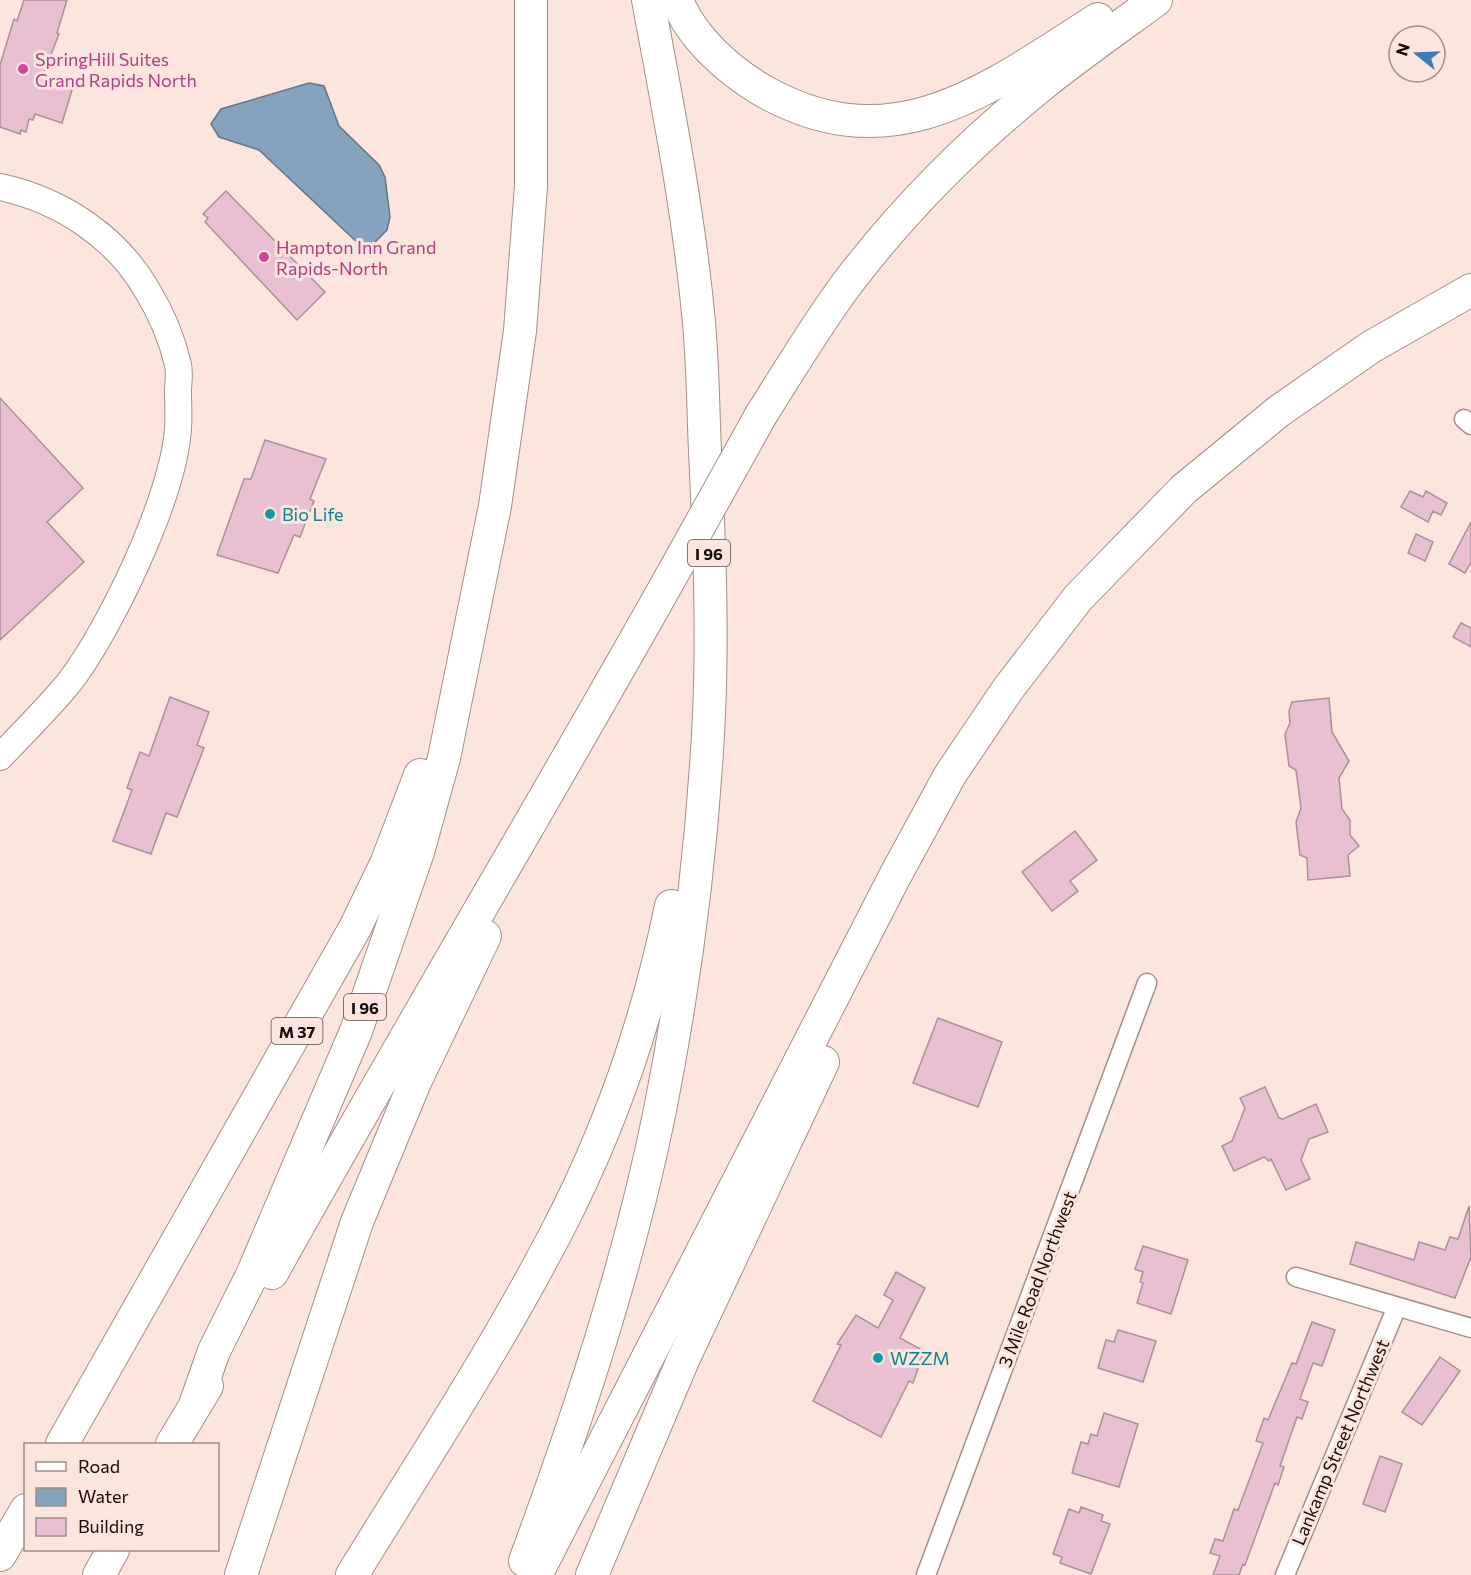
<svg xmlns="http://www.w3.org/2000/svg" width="1471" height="1575" font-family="Commissioner,sans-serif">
	<rect width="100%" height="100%" fill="#fbe5dc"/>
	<polygon fill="#85a3bf" stroke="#637689" stroke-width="1.5" points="309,83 324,86 339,126 379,165 385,177 390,217 387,230 374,243 361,246 259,150 219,137 211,124 221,109"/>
	<g fill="#e9c0d2" stroke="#a7929b" stroke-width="1.5">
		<polygon points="24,0 67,0 57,33 59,34 44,72 47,73 44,81 72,90 62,123 35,114 33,120 29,119 26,132 21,130 20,134 0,127 0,65 14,19 17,21"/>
		<polygon points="226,191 325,292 297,320 205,222 208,218 203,214"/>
		<polygon points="0,398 83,488 47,522 84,562 0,640"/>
		<polygon points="265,440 326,459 310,499 314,501 300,537 294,535 278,573 217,555 244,479 251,479"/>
		<polygon points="1410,491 1423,497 1426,491 1447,503 1441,515 1433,511 1428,522 1401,507"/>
		<polygon points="1471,522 1471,562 1465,573 1449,564"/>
		<polygon points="1416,534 1433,542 1425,561 1408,553"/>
		<polygon points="1461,623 1471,628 1471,647 1453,637"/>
		<polygon points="170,697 209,712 197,745 204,748 177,817 166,813 151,854 113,841 132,790 127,788 140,752 149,756"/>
		<polygon points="1329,698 1332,732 1349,761 1339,778 1342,809 1350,820 1350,835 1359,846 1348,855 1350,876 1308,880 1307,858 1300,855 1296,822 1301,808 1296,770 1289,766 1285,734 1290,723 1289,711 1292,702"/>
		<polygon points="1075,831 1097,860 1070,881 1078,891 1052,911 1022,872"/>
		<polygon points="938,1018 1002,1042 978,1107 913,1083"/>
		<polygon points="1265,1087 1279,1118 1283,1119 1316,1104 1328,1132 1309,1139 1301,1160 1310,1179 1286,1190 1271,1159 1269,1161 1264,1157 1234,1171 1222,1146 1232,1141 1245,1108 1240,1098"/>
		<polygon points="1469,1206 1471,1257 1455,1298 1350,1264 1356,1242 1414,1260 1419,1242 1445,1250 1450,1237 1458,1239"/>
		<polygon points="1143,1246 1188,1260 1171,1314 1137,1303 1143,1283 1140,1282 1143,1272 1135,1269"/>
		<polygon points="896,1272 925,1288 900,1338 924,1351 913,1383 909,1381 881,1437 813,1401 841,1345 837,1344 856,1315 878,1328 893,1300 884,1295"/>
		<polygon points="1312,1322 1335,1330 1322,1366 1313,1363 1300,1399 1308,1402 1302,1419 1297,1417 1280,1466 1284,1467 1278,1485 1275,1483 1245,1565 1243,1564 1239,1575 1213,1575 1220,1556 1210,1553 1215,1539 1223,1541 1234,1509 1238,1510 1263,1443 1256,1441 1264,1418 1268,1420 1292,1363 1296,1364"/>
		<polygon points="1118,1330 1156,1341 1143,1382 1098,1368 1106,1340 1114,1342"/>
		<polygon points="1440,1357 1460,1371 1422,1425 1402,1412"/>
		<polygon points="1104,1413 1138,1424 1119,1487 1072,1473 1081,1442 1088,1444 1091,1434 1097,1436"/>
		<polygon points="1380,1456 1402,1464 1385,1512 1363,1504"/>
		<polygon points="1081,1507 1103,1515 1101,1521 1110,1524 1091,1574 1060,1563 1062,1557 1053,1554 1069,1509 1079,1513"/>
	</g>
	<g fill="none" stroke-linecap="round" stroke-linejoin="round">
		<defs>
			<g id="street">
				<polyline points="1464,419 1471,425"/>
				<polyline points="1296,1277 1471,1328"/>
				<polyline points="926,1575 1147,983"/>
				<polyline points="1285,1575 1396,1309"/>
			</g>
			<path id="secondary" d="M0 187C60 200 116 236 147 290 161 313 172 338 178 365 180 373 178 383 178 392 178 404 179 416 178 428 174 496 110 630 68 684 47 709 23 733 0 757"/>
			<g id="highway">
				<path d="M677 0C691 37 727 69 760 89 892 166 988 89 1098 19"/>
				<path d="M761 415C789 371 815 327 846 285 902 211 971 142 1043 84 1079 55 1118 28 1156 0"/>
				<path d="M272 1273C406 1032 548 797 682 557"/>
				<polyline points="196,1402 214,1351 252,1275 356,1031 418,852 444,758 495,506 520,331 531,186 531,0"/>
				<polyline points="62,1444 355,928 386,864 420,775"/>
				<polyline points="172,1444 207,1386"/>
				<polyline points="0,1555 26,1510"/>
				<path d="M525 1561C579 1415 629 1264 660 1110 685 983 703 844 709 714 713 627 709 538 705 451 703 408 703 366 699 323 689 214 668 107 648 0"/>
				<polyline points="99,1575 113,1550"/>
				<polyline points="241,1575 357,1222 415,1082 485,936"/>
				<path d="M352 1575C421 1463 494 1352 555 1235 609 1132 648 1019 671 906"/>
				<polyline points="536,1575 895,876 950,775 1008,689 1078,598 1184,489 1279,411 1371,347 1471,290"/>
				<polyline points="592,1575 683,1360 823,1062"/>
			</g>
		</defs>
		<use href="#street" stroke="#a48f87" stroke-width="21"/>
		<use href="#secondary" stroke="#a48f87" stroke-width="28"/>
		<use href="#highway" stroke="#a48f87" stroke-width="34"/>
		<use href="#street" stroke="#fff" stroke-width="18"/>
		<use href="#secondary" stroke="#fff" stroke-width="26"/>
		<use href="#highway" stroke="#fff" stroke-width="32"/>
		<defs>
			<polyline id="highway-bridge" points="682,557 761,415"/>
		</defs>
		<use href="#highway-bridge" stroke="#a48f87" stroke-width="34" stroke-linecap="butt"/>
		<use href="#highway-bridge" stroke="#fff" stroke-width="32"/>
	</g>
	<g fill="#d1479c" stroke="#fbe5dc" stroke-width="2">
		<circle cx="23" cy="69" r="6"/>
		<circle cx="264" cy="257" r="6"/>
	</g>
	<g fill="#0f9aa8" stroke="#fbe5dc" stroke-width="2">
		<circle cx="270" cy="514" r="6"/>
		<circle cx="878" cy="1358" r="6"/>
	</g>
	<g text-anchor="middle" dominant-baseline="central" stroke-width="6" stroke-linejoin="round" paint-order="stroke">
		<g fill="#fbe5dc" stroke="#5a4e4a" stroke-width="1.5">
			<rect x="688" y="540" width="42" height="26" rx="4.5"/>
			<rect x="344" y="994" width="42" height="26" rx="4.5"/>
			<rect x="271.5" y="1018" width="51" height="26" rx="4.5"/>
		</g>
		<g font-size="16" font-weight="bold" fill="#150d0b">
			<text x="709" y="553">I 96</text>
			<text x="365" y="1007">I 96</text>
			<text x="297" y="1031">M 37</text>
		</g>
		<g font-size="18" fill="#b23c85" stroke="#fbe5dc" text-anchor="start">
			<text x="35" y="59">SpringHill Suites<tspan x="35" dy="21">Grand Rapids North</tspan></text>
			<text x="276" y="247">Hampton Inn Grand<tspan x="276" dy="21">Rapids-North</tspan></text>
		</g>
		<g font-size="18" fill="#0d838f" stroke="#fbe5dc" text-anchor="start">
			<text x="282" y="514">Bio Life</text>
			<text x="890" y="1358">WZZM</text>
		</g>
		<g font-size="18" fill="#150d0b" stroke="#fbe5dc">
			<text transform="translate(1037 1279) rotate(-69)">3 Mile Road Northwest</text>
			<text transform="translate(1340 1442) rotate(-67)">Lankamp Street Northwest</text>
		</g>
	</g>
	<rect x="24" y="1443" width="195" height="108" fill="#fbe5dc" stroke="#9f8f88" stroke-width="1.5"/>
	<rect x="36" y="1462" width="30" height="9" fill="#ffffff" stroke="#9f8f88" stroke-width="1.5"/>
	<text x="78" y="1473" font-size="18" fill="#150d0b">Road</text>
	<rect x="36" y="1488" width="30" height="18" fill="#85a3bf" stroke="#9f8f88" stroke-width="1.5"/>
	<text x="78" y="1503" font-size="18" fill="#150d0b">Water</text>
	<rect x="36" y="1518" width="30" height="18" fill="#e9c0d2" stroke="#9f8f88" stroke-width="1.5"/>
	<text x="78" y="1533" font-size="18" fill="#150d0b">Building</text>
	<g transform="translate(1417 54) rotate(288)"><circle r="28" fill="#fbe5dc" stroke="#9f8f88" stroke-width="1.5"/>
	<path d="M0-4.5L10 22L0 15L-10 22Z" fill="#387eb3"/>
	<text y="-9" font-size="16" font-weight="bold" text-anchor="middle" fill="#150d0b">N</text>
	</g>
</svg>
